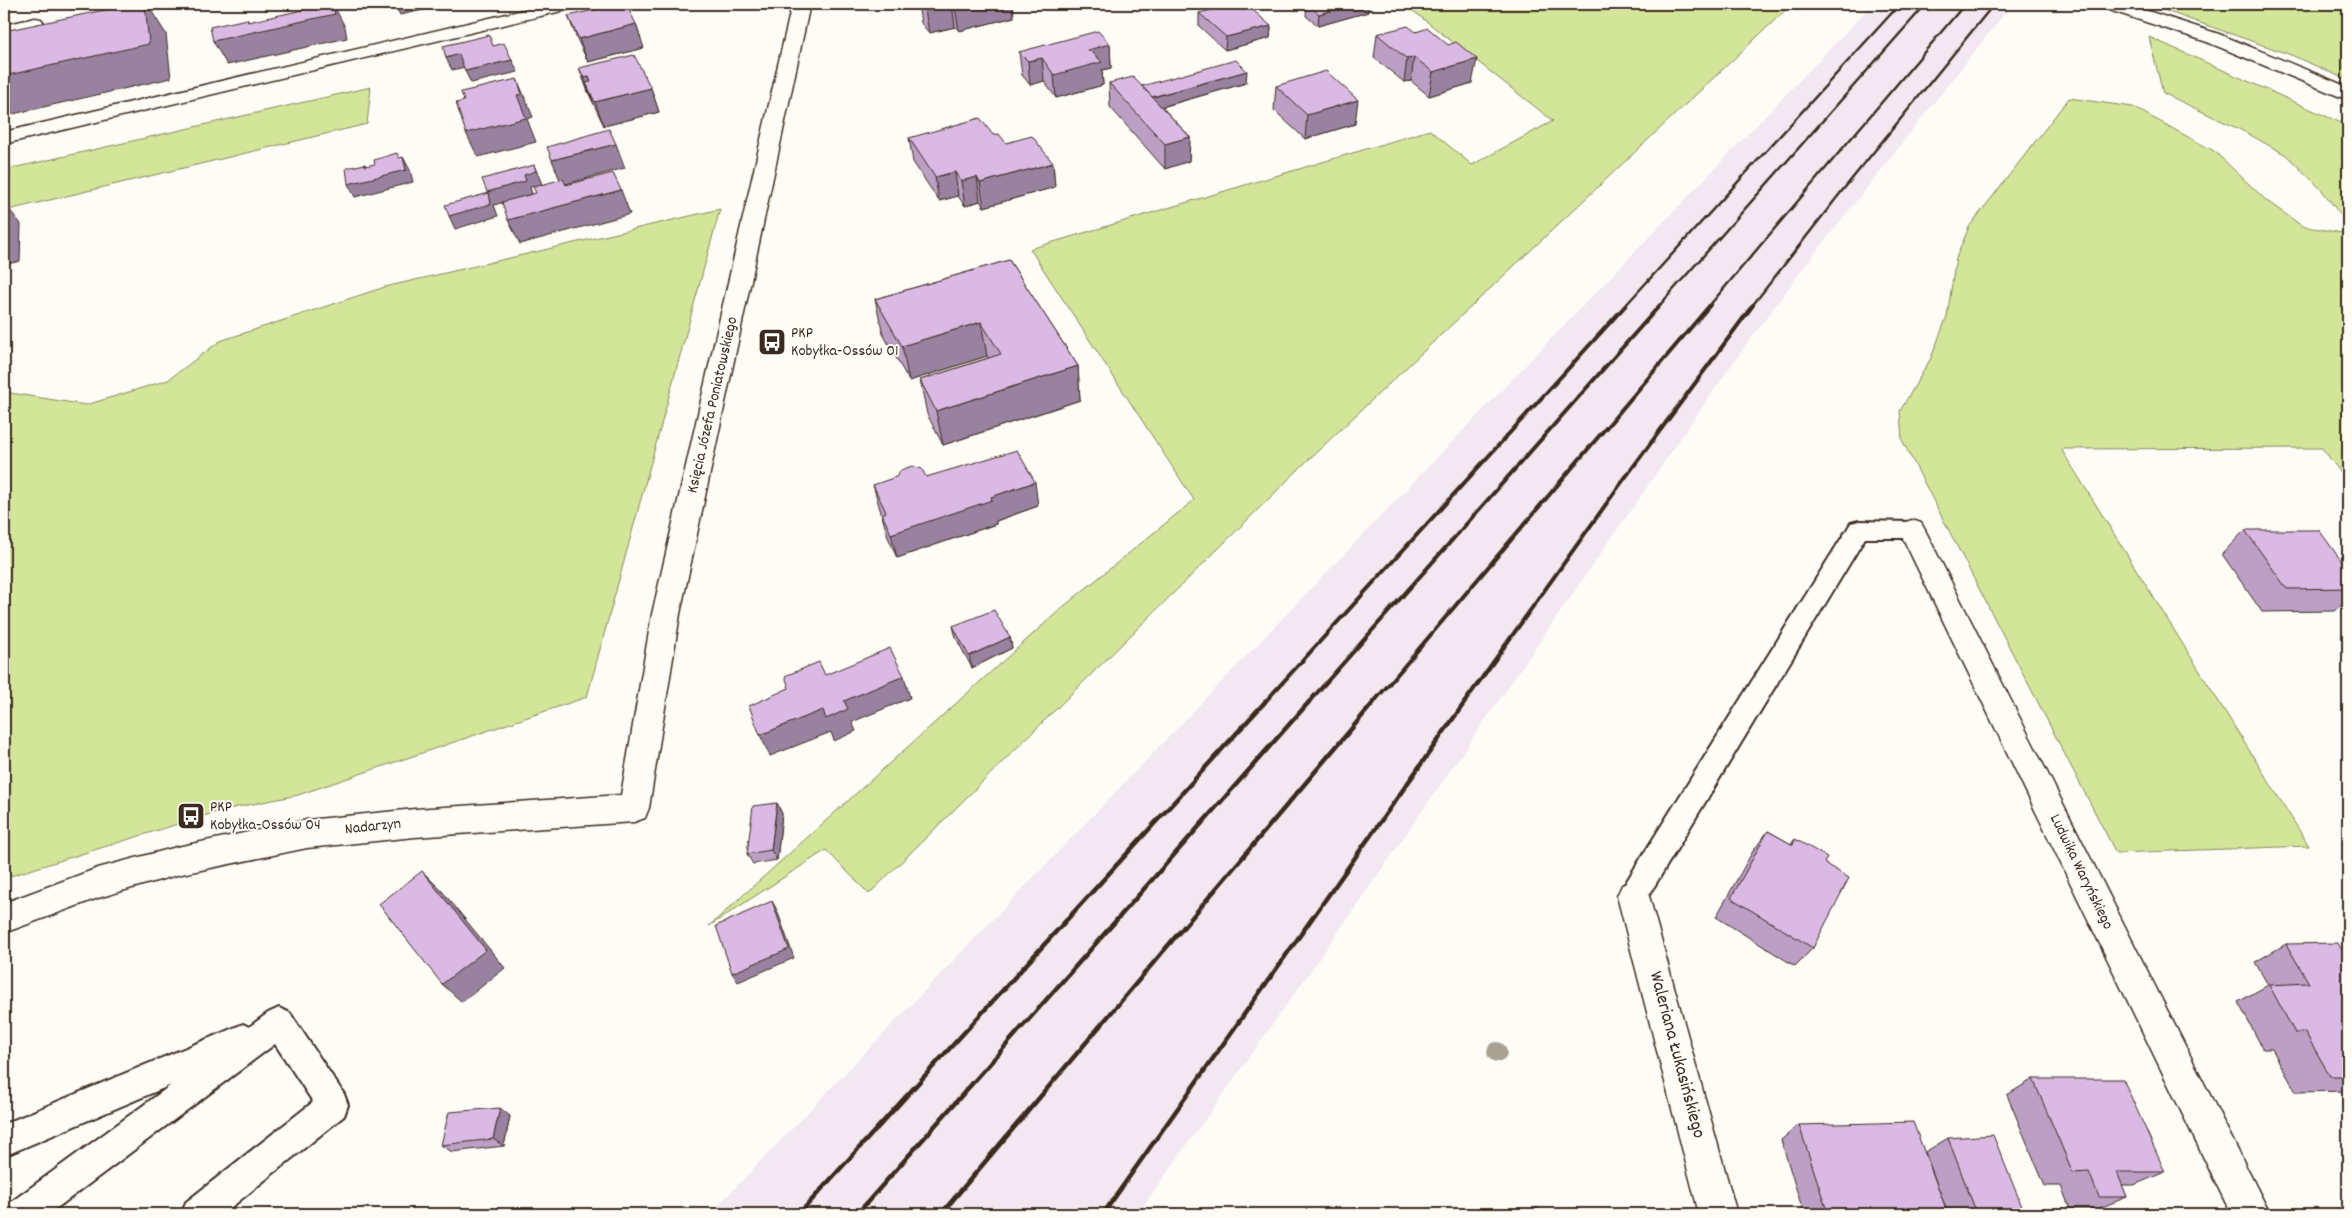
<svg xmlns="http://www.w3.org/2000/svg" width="2352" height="1218" font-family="Dekko,sans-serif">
	<rect width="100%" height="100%" fill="#fdfcf7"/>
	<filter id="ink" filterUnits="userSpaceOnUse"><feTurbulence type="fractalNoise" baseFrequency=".02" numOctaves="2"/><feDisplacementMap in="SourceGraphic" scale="10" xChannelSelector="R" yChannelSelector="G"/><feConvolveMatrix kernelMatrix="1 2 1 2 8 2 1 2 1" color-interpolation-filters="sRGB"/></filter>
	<g filter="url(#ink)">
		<polygon fill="#f3e8f2" points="1873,4 2012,4 1805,266 1735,360 1341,928 1138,1214 710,1214"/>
		<g fill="#d3e599" stroke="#87885c">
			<polygon points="1437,4 1792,4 1304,464 869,894 826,850 709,926 1063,607 1194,500 1030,249 1430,130 1472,165 1553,121 1412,10"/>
			<polygon points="2146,4 2348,4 2348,80 2291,55"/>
			<polygon points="2149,37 2348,126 2348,225 2321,189 2286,155 2245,132 2163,93"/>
			<polygon points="371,87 367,124 4,211 4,170"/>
			<polygon points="2069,98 2133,107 2214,151 2267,201 2302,226 2348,234 2348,482 2322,448 2061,449 2309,846 2116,853 1902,440 1900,411 1931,358 1947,316 1956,258 1969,227"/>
			<polygon points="720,209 587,697 298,795 223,810 4,878 4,392 86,405 168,380 220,341 385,287"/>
		</g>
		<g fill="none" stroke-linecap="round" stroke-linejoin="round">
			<defs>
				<g id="service">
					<polygon points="1859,521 1912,522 1920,524 1923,530 1920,536 1912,538 1865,538 1643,905 1633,909 1623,905 1619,896 1623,887 1851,523"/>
					<polygon points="279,1008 290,1013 344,1094 348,1105 344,1116 223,1214 182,1214 186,1202 313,1102 275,1044 49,1214 7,1214 11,1202 171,1085 4,1156 4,1124 243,1024 249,1027 268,1013"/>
				</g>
				<g id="minor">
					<polygon points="549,4 579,4 576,8 570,9 4,144 4,132"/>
					<polygon points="792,4 810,4 680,614 649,808 645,818 634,822 415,837 307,848 177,875 98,898 4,933 4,903 98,868 177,847 307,820 415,809 621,795 652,614"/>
					<polygon points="35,18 41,19 44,23 41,27 4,35 4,25"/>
					<polygon points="1912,520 1921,523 1925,530 2270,1214 2231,1214 1899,530 1903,523"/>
					<polygon points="1633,881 1644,885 1649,896 1737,1214 1699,1214 1617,896 1622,885"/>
				</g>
				<polygon id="tertiary" points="2100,4 2126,4 2219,34 2348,87 2348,100 2207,42 2103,8"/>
			</defs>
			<use href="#service" stroke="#3b2a1e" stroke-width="4"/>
			<use href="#minor" stroke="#3b2a1e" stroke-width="3"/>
			<use href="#tertiary" stroke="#3b2a1e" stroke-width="3"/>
			<use href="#service" fill="#fdfcf7" fill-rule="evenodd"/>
			<use href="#minor" fill="#fdfcf7" fill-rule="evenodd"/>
			<use href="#tertiary" fill="#fdfcf7" fill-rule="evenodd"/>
			<g stroke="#3b2a1e" stroke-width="2.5">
				<polyline points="1625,306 1900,4"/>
				<polyline points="1659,306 1926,4"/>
				<polyline points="1709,306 1965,4"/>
				<polyline points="1752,306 1842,191 1994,4"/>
			</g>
			<g stroke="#3b2a1e" stroke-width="4">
				<polyline points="1264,703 1626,305"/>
				<polyline points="1308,703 1660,305"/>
				<polyline points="1373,703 1710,305"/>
				<polyline points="1464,703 1619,486 1753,305"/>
			</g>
			<g stroke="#3b2a1e" stroke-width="4.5">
				<polyline points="799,1214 1265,702"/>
				<polyline points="857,1214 1309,702"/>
				<polyline points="941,1214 1374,702"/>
				<polyline points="1103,1214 1465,702"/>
			</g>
		</g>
		<circle fill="#a7a291" cx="1497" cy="1052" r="10"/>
		<g fill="#bc9fc5" stroke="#3b2a1e">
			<polygon points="918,4 1013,4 1014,17 959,31 955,27 929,33 921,23"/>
			<polygon points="1307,4 1368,12 1318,26 1306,16"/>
			<polygon points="1199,13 1271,26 1270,38 1225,50 1199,26"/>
			<polygon points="568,16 644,48 588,62 577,39"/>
			<polygon points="1416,32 1448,45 1472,83 1429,96 1411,81 1404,82 1374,58 1377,34"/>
			<polygon points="1110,44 1111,68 1102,70 1103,85 1056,98 1044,81 1030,85 1022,75 1019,52"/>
			<polygon points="579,68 651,88 659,112 604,126 588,92"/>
			<polygon points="1109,83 1142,86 1246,83 1162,107 1190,137 1189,161 1165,169 1110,107"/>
			<polygon points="1276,86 1355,124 1305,139 1274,110"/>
			<polygon points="993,135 1006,143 1053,163 1055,187 984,207 980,201 965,206 958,196 939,201 913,162 909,138"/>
			<polygon points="1009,260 1078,366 1080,400 943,445 927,414 920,380 988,358 987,356 909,381 883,334 875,299"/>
			<polygon points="926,477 1038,506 996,521 996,524 897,558 888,537 873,485"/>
			<polygon points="2245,530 2348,588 2348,599 2334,611 2262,612 2222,554"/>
			<polygon points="953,626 1010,637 1012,648 972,668 956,638"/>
			<polygon points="777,803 782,814 777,860 753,864 747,854"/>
			<polygon points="1768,831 1791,844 1795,839 1824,863 1813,948 1795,966 1716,917 1753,851"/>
			<polygon points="2286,944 2348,960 2348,1091 2296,1092 2272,1049 2263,1049 2238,1002 2268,985 2255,962"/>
			<polygon points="2033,1079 2165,1172 2134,1185 2122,1185 2127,1197 2097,1209 2070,1209 2061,1186 2045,1186 2007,1095"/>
			<polygon points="510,1116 504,1146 452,1152 441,1145"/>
			<polygon points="1799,1125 1948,1214 1804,1214 1781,1140"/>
			<polygon points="1948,1138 2025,1214 1948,1214 1925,1152"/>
		</g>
		<g fill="#9982a0" stroke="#3b2a1e">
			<polygon points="145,4 147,4 166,34 171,78 4,116 4,50"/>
			<polygon points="333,4 345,27 347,38 227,65 213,41 248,22 247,19 255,32"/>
			<polygon points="378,4 441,4 442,6 400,15 396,7 381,10"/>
			<polygon points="949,4 952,4 955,27 929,33 925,10"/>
			<polygon points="970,4 1013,4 1014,17 959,31 955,8"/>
			<polygon points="1356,4 1369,4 1368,12 1318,26 1319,14"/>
			<polygon points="636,24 644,48 588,62 579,39"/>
			<polygon points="1271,26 1270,38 1225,50 1226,37"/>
			<polygon points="1110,44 1111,68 1102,70 1103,85 1056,98 1054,75 1088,50"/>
			<polygon points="459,54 465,67 452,70 446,58"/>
			<polygon points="1414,57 1411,81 1404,82 1407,59"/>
			<polygon points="1042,58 1044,81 1030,85 1028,61"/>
			<polygon points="1477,59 1472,83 1429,96 1433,72"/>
			<polygon points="512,60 518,72 471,83 465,71"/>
			<polygon points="1247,71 1246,83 1150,110 1150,98"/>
			<polygon points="589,77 598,101 586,83 593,102 584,78"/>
			<polygon points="517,79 533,117 527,119 536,142 478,157 466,133 517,95"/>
			<polygon points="651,88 659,112 604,126 595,102"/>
			<polygon points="1358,100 1355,124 1305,139 1307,115"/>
			<polygon points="1190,137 1189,161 1165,169 1165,144"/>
			<polygon points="616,144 625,168 562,185 552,160"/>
			<polygon points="403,157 410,170 413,182 355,197 348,184 365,166 365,164 372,177 406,170"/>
			<polygon points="1053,163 1055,187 984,207 980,183"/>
			<polygon points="534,165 542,184 530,187 532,194 494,205 498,216 455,229 449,216 491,201 487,192 524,175"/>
			<polygon points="955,172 958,196 939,201 935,177"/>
			<polygon points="977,177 980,201 965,206 961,181"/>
			<polygon points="621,190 630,214 520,244 508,220"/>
			<polygon points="4,203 21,224 20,261 4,265"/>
			<polygon points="981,322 987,356 909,381 902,346"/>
			<polygon points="1078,366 1080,400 943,445 936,411"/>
			<polygon points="1035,482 1038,506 996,521 996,524 897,558 891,534 991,497"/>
			<polygon points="1010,637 1012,648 972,668 969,656"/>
			<polygon points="904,676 910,698 852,722 856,731 834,741 831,732 770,756 760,735"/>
			<polygon points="777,803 782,814 777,860 771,850"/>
			<polygon points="422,871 442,891 505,968 462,1002 442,984"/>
			<polygon points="772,901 777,910 794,958 738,982 732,973"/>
			<polygon points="500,1108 510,1116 504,1146 493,1139"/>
		</g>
		<g fill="#dbb9e5" stroke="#3b2a1e">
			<polygon points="133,4 145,4 149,44 4,76 4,31"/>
			<polygon points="330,4 332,4 335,14 213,41 210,27 247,19 248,22"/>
			<polygon points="620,4 626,4 636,24 579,39 568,16"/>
			<polygon points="920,4 949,4 925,10"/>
			<polygon points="952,4 970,4 955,8"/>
			<polygon points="1235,4 1246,4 1271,26 1226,37 1199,13"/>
			<polygon points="1307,4 1356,4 1319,14"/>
			<polygon points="1408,26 1416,32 1428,28 1448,45 1456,42 1477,59 1433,72 1414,57 1407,59 1377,34"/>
			<polygon points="1098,31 1110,44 1088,50 1092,52 1102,62 1054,75 1042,58 1028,61 1019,52"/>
			<polygon points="489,35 493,46 504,43 512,60 465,71 459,54 446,58 443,46"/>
			<polygon points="634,55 651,88 595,102 586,83 591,82 589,77 584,78 579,68"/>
			<polygon points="1236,60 1247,71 1152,97 1142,86"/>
			<polygon points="1326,71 1358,100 1307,115 1276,86"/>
			<polygon points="1133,77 1190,137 1165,144 1109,83"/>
			<polygon points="517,79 522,94 517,95 526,118 466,133 456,103 464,101 461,92"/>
			<polygon points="980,118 993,135 999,134 1006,143 1032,136 1053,163 980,183 977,177 961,181 955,172 935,177 909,138"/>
			<polygon points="609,129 616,144 552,160 547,147"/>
			<polygon points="397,153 399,158 403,157 406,170 348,184 346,168 365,164 365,166 375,164 374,160"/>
			<polygon points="534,165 536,171 524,175 526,181 487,192 482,179"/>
			<polygon points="613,173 621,190 508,220 502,202 536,193 533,187 563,179 566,185"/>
			<polygon points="489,193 491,204 449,216 445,205"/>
			<polygon points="1009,260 1078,366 936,411 920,380 1001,354 981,322 902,346 875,299"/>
			<polygon points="1017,450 1035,482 991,497 992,500 891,534 882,514 886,512 873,485 896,477 901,470 912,466 922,469 926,477"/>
			<polygon points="2245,530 2319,530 2348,570 2348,588 2287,589"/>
			<polygon points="994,610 1010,637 969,656 953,626"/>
			<polygon points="890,648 904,676 844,701 848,709 826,719 823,710 760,735 749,706 789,688 785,676 819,662 825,675"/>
			<polygon points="777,803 771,850 747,854 753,806"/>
			<polygon points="1768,831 1793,845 1795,839 1827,857 1824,863 1849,878 1813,948 1731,898"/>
			<polygon points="422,871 486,950 442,984 379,904"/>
			<polygon points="772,901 789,949 732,973 716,926"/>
			<polygon points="2338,943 2348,960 2348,1076 2330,1076 2305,1032 2295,1033 2269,985 2309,983 2286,944"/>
			<polygon points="2033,1079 2123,1079 2165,1172 2117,1172 2127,1197 2099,1197 2089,1172 2073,1173"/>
			<polygon points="500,1108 493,1139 441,1145 449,1112"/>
			<polygon points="1913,1122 1948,1214 1828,1214 1799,1125"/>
			<polygon points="1993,1135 2025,1214 1977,1214 1948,1138"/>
			<polygon points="1537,1207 1543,1214 1533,1214"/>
		</g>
	</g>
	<defs>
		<symbol id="bus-square" viewBox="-11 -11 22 22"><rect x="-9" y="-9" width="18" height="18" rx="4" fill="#3b2a1e" stroke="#fdfcf7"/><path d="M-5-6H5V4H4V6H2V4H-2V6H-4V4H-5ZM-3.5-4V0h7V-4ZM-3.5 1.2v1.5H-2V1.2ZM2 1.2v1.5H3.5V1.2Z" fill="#fff"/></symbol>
	</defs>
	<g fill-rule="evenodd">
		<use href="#bus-square" x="756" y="326" width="32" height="32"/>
		<use href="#bus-square" x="175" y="800" width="32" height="32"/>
	</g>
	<g text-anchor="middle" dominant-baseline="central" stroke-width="4" stroke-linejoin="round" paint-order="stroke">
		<g font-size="16" fill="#3b2a1e" stroke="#fdfcf7" text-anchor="start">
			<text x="791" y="333">PKP<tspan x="791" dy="18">Kobyłka-Ossów 01</tspan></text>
			<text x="210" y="807">PKP<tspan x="210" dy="18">Kobyłka-Ossów 04</tspan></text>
		</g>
		<g font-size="16" fill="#3b2a1e" stroke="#fdfcf7">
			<text transform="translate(713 405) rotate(-77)">Księcia Józefa Poniatowskiego</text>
			<text transform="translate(373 827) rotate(-6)">Nadarzyn</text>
			<text transform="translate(2081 872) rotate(64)">Ludwika Waryńskiego</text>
		</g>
		<g font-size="19" fill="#3b2a1e" stroke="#fdfcf7">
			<text transform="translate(1676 1055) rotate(75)">Waleriana Łukasińskiego</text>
		</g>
	</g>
	<rect width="2352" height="1218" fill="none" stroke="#fdfcf7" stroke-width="20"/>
	<rect x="10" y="10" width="2332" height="1198" fill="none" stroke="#3b2a1e" stroke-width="2" filter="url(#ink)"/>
</svg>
